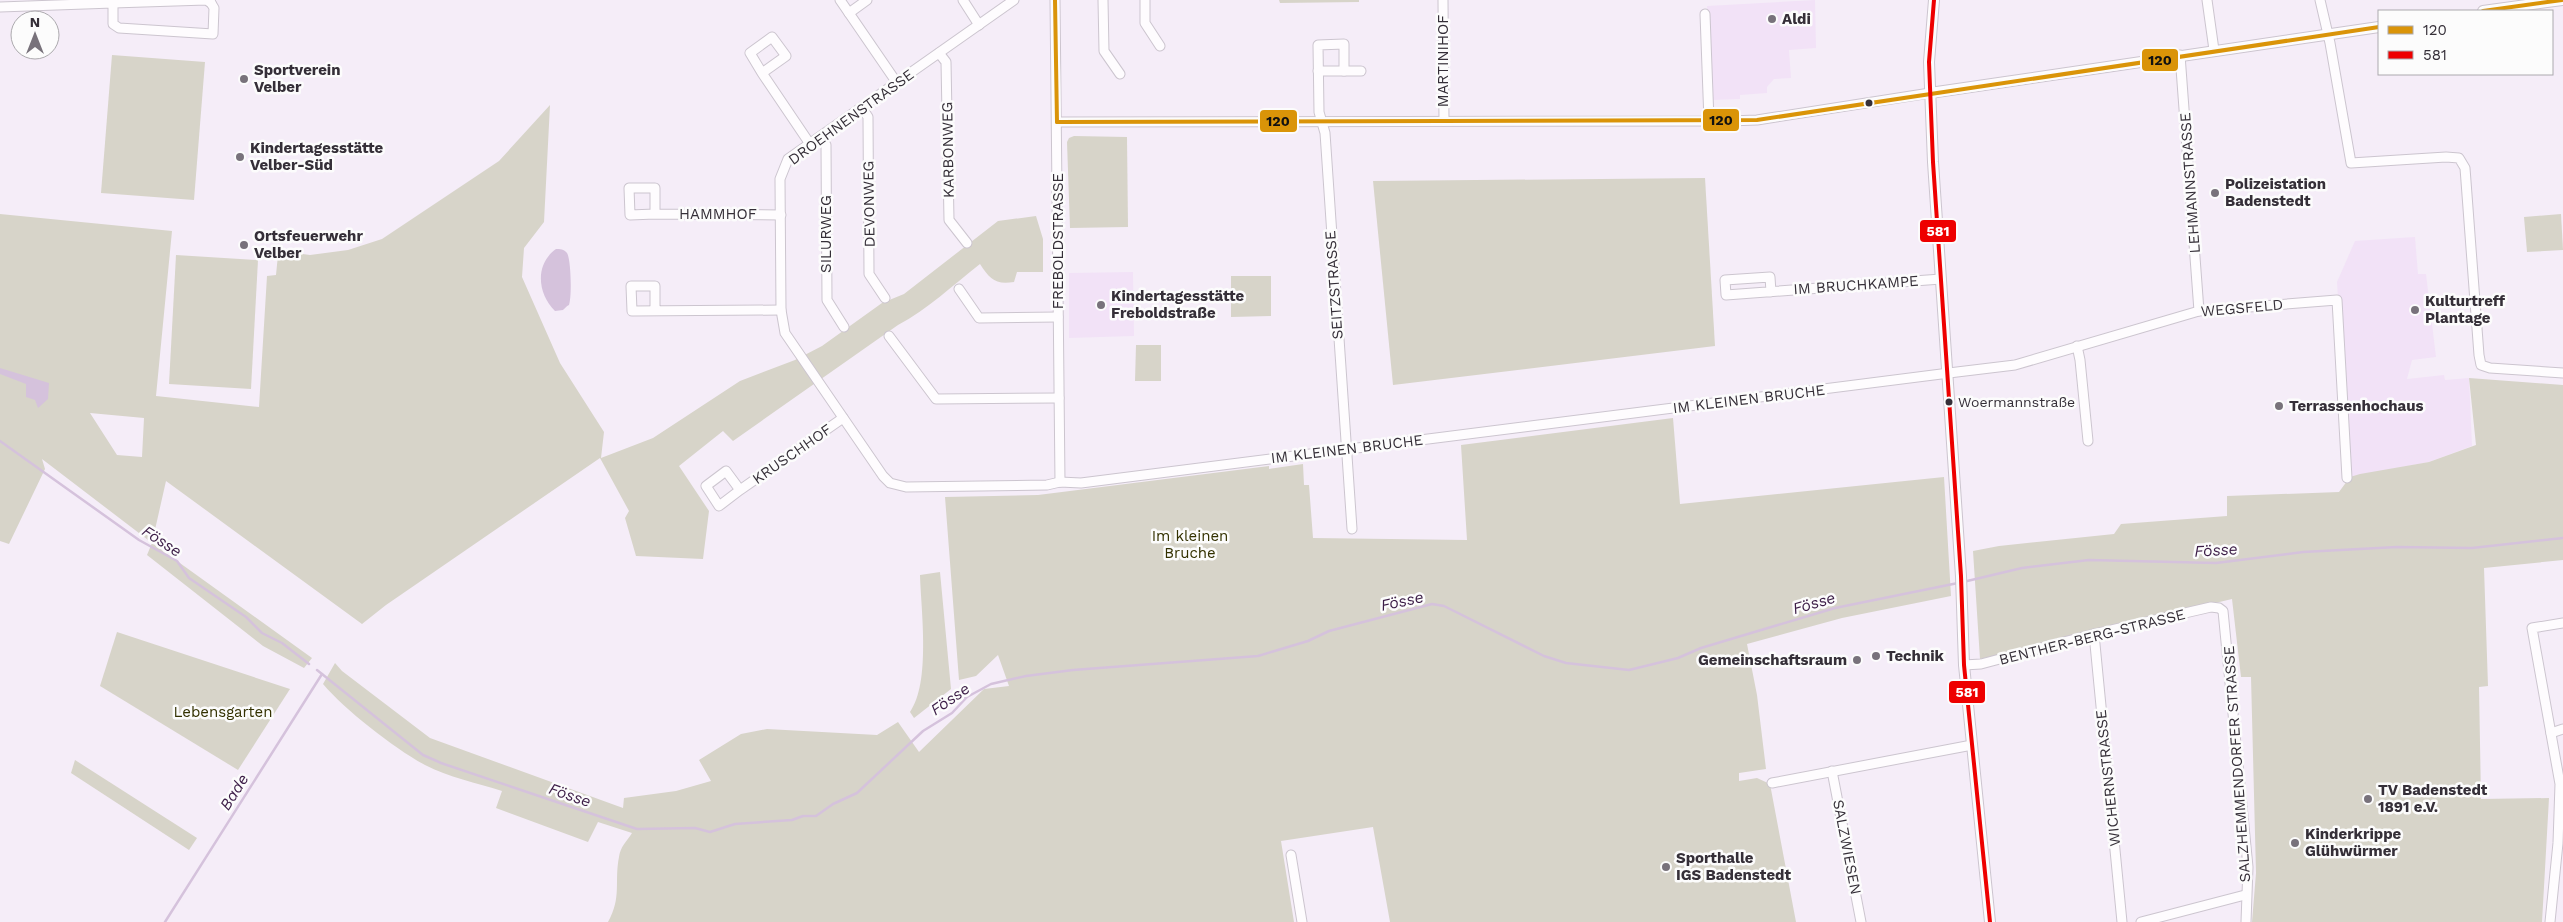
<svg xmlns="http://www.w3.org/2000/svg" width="2563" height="922" font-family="'Work Sans',sans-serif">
	<rect width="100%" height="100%" fill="#f5edf8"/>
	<g fill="#f2e2f7">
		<polygon points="1815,0 1816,48 1789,50 1791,78 1774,79 1767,87 1767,93 1740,95 1740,99 1712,100 1707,6"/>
		<polygon points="2415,237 2418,274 2426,274 2436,357 2412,360 2407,379 2444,375 2445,380 2469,378 2472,446 2429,462 2350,477 2337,282 2355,241"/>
		<polygon points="1133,272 1134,336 1069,338 1069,273"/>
	</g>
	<g fill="#d7d4c9" fill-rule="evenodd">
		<polygon points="1279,0 1359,0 1359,2 1280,3"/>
		<polygon points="112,55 205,62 194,200 101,193"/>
		<path d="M550 105 544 222 524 248 522 277 560 363 604 432 601 458 653 438 740 381 795 360 822 346 882 303 904 294 998 221 1036 216 1043 239V272H1017L1014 282C995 285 990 279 980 264 953 285 928 309 898 325L733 441 723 431 679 466 709 511 703 559 636 556 625 518 629 511 600 458 386 605 362 624 166 481 152 543 312 658 304 668 263 646 147 555 152 543 42 459 45 469 9 544 0 541V214L172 231 156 396 259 407 267 276 276 275 279 245 288 252 310 255 348 250 382 239 499 161ZM90 413 144 418 142 457 117 455Z"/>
		<polygon points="1074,136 1127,137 1128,227 1070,228 1067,142 1069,138"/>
		<polygon points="1705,178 1715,346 1393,385 1373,181"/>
		<polygon points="2561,214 2563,250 2527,252 2524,217"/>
		<polygon points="176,255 258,260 251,389 169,384"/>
		<polygon points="1231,276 1271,276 1271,316 1231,317"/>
		<polygon points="1136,345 1161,345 1161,381 1135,381"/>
		<polygon points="2469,378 2563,385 2563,560 2484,568 2488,686 2479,687 2481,799 2549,798 2542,922 2252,922 2256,873 2251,677 2241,677 2232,599 1980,659 1973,551 1999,546 2114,534 2121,524 2227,516 2227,496 2339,492 2350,477 2360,474 2429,462 2476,445"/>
		<path d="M1673 418 1680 504 1944 477 1951 596 1842 618 1747 644 1757 695 1766 769 1739 773V781L1757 778 1770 784 1796 922H1390L1373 827 1281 841 1294 922H608C622 897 614 882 619 857 620 847 627 841 632 833L598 822 588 842 496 808 502 791C477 783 448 777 425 765 395 749 345 710 323 684L335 663 342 671 430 738 623 808 624 798 676 791 711 781 699 760 741 734 767 729 877 735 898 722 919 752 984 689 1009 686 998 655 976 676 959 680 945 497 1038 495 1269 466V469L1303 464 1304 485H1309L1313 538 1467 540 1461 445Z"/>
		<path d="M940 572 951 689 914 718 910 712C931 683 921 610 920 575Z"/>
		<polygon points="117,632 290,689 238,770 100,686"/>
		<polygon points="75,760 197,838 189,850 71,773"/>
	</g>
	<g fill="#d5c2dc">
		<path d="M556 249C560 249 564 249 567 253 571 259 572 297 569 305 568 305 563 310 563 310L555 311C537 293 535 264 556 249Z"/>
		<polygon points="0,368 49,383 48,399 38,408 35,400 26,397 26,384 0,374"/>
	</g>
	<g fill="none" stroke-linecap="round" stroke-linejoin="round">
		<g stroke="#d5c2dc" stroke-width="2.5">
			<polyline points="0,441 139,540 177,561 189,578 246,617 262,633 282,643 309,664"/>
			<polyline points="1963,582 2022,568 2089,560 2216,563 2303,552 2397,547 2472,548 2563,538"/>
			<polyline points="317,670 423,755 441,763 637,829 695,828 710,832 735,824 792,820 803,816 816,816 833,804 857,793 923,731 952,713 967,697 991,684 1026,676 1073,670 1258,656 1308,641 1329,631 1432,604 1444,606 1544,656 1566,663 1629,670 1678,658 1701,648 1835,608 1958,583"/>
			<polyline points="959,695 967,697"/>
			<polyline points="165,922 322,674"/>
		</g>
		<defs>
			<g id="minor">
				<polyline points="840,0 897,83"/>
				<polyline points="963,0 979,25"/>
				<polyline points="1014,0 788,159 780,179 781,310 785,333 883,476 890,483 906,487 1047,485 1060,482 1081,483 1957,372 2015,365 2199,311 2337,300 2347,478"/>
				<polyline points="1055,0 1060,482"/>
				<polyline points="1103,0 1104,51 1120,74"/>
				<polyline points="1145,0 1145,23 1160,46"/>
				<polyline points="1443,0 1444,121"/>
				<polyline points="2207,0 2214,50"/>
				<polyline points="2320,0 2330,43 2351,163 2446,157 2459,158 2465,168 2479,355 2481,365 2490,368 2563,373"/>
				<polyline points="113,3 206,0 211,3"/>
				<polyline points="0,7 113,3 113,24 119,28 213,34 214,8 211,3"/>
				<polyline points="849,13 867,0"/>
				<polyline points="1705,14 1709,121"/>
				<polyline points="939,53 946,62 949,220 967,243"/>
				<polyline points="2180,55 2199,311"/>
				<polyline points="1318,71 1361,71"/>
				<polyline points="1344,71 1344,44 1318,45 1319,112 1325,133 1352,529"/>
				<polyline points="762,73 750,53 772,37 786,56 762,73 810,144"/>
				<polyline points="862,108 868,117 869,274 885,298"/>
				<polyline points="1057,122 1729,121 1757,120 1930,93"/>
				<polyline points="820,137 826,145 827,300 844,327"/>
				<polyline points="655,214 630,215 629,188 655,188 655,214 781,215"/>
				<polyline points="959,289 979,318 1058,317"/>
				<polyline points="1771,292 1770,277 1725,280 1726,295 1941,279"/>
				<polyline points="655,311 655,286 631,286 632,311 781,310"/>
				<polyline points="889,336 936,399 1059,398"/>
				<polyline points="2077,346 2080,360 2088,441"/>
				<polyline points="740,490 719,506 706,486 726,471 740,490 843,418"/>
				<polyline points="2094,634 2122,922"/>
				<polyline points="1964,665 1981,664 2094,634 2211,607 2219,608 2223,611 2248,867 2246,922"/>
				<polyline points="2551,733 2563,729"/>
				<polyline points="1832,771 1861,922"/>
				<polyline points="1772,783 1972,745"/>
				<polyline points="1291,855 1302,922"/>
				<polyline points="2141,922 2245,895"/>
				<polyline points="2550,922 2558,843 2560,784 2532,628 2563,623"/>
			</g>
			<g id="tertiary">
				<polyline points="1934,0 1929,62 1933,162 1961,576 1964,665 1990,922"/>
				<polyline points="2483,11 2562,0"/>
				<polyline points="1930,93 2379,27"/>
			</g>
		</defs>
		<use href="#minor" stroke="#ccc5cf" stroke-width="11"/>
		<use href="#tertiary" stroke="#ccc5cf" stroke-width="12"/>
		<use href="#minor" stroke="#fefcfe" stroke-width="9"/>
		<use href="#tertiary" stroke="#fefcfe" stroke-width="10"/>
		<defs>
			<g id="bus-1">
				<polyline points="1055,0 1057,122"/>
				<polyline points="2483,11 2562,0"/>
				<polyline points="1057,122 1757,120 2379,27"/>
			</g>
			<polyline id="bus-2" points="1934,0 1929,62 1933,162 1961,576 1964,665 1990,922"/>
		</defs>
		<use href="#bus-1" stroke="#fcfcfc" stroke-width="8"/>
		<use href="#bus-2" stroke="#fcfcfc" stroke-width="8"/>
		<use href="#bus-1" stroke="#da9408" stroke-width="4"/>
		<use href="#bus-2" stroke="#e00" stroke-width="4"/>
	</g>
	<g fill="#78727b" stroke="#fcfcfc" stroke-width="2">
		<circle cx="1772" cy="19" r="5"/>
		<circle cx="244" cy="79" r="5"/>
		<circle cx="240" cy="157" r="5"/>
		<circle cx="2215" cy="193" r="5"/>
		<circle cx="244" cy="245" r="5"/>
		<circle cx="1101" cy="305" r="5"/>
		<circle cx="2415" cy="310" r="5"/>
		<circle cx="2279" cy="406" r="5"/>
		<circle cx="1876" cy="656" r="5"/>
		<circle cx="1857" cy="660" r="5"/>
		<circle cx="2368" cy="799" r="5"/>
		<circle cx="2295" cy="843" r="5"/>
		<circle cx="1666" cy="867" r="5"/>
	</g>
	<g fill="#352f38" stroke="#fcfcfc" stroke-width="2">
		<circle cx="1869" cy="103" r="4.5"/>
		<circle cx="1949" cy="402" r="4.5"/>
	</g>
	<g text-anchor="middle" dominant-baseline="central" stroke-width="5" stroke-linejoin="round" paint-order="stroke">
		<g font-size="14" fill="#352f38" stroke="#fcfcfc" text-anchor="start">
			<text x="1958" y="402">Woermannstraße</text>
		</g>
		<g font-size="15" font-weight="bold" fill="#352f38" stroke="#fcfcfc" text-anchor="start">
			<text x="1782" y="19">Aldi</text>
			<text x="254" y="70">Sportverein<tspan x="254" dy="17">Velber</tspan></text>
			<text x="250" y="148">Kindertagesstätte<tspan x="250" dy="17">Velber-Süd</tspan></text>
			<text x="2225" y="184">Polizeistation<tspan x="2225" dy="17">Badenstedt</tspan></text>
			<text x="254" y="236">Ortsfeuerwehr<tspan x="254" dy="17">Velber</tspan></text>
			<text x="1111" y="296">Kindertagesstätte<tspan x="1111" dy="17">Freboldstraße</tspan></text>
			<text x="2425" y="301">Kulturtreff<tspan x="2425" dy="17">Plantage</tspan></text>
			<text x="2289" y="406">Terrassenhochaus</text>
			<text x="1886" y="656">Technik</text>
			<text x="1847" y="660" text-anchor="end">Gemeinschaftsraum</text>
			<text x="2378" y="790">TV Badenstedt<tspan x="2378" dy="17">1891 e.V.</tspan></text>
			<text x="2305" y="834">Kinderkrippe<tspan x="2305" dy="17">Glühwürmer</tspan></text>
			<text x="1676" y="858">Sporthalle<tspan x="1676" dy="17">IGS Badenstedt</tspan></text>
		</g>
		<g font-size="15" fill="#352f38" stroke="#fcfcfc">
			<text transform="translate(1443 61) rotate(-90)">MARTINIHOF</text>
			<text transform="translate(851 117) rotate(-36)">DROEHNENSTRASSE</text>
			<text transform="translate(948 150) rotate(-91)">KARBONWEG</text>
			<text transform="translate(2190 183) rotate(-94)">LEHMANNSTRASSE</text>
			<text transform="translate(869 204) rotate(-91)">DEVONWEG</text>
			<text x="718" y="214">HAMMHOF</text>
			<text transform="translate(826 234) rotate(-90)">SILURWEG</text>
			<text transform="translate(1058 241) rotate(-90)">FREBOLDSTRASSE</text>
			<text transform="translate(1334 285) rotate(-94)">SEITZSTRASSE</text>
			<text transform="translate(1856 285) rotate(-4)">IM BRUCHKAMPE</text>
			<text transform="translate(2242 308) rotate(-5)">WEGSFELD</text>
			<text transform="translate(1749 399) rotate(-7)">IM KLEINEN BRUCHE</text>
			<text transform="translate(1347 449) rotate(-7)">IM KLEINEN BRUCHE</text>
			<text transform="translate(792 454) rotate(-35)">KRUSCHHOF</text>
			<text transform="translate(2092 637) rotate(-14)">BENTHER-BERG-STRASSE</text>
			<text transform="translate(2237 764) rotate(-94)">SALZHEMMENDORFER STRASSE</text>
			<text transform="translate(2108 778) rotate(-96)">WICHERNSTRASSE</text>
			<text transform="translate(1847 847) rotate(79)">SALZWIESEN</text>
		</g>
		<g font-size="15" fill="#333100" stroke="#fcfcfc">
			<text x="1190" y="536">Im kleinen<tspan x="1190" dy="17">Bruche</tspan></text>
			<text x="223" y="712">Lebensgarten</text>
		</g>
		<g font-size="16" font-style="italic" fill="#3c1d47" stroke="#fcfcfc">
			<text transform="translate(162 541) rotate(33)">Fösse</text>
			<text transform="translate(2216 550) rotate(-3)">Fösse</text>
			<text transform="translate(1402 601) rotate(-12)">Fösse</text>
			<text transform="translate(1814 603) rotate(-16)">Fösse</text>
			<text transform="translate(950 699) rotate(-35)">Fösse</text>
			<text transform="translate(234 792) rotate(-58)">Bade</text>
			<text transform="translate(570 795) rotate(19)">Fösse</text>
		</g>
	</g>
	<g stroke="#fcfcfc" stroke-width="2">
		<rect x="2141" y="48" width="38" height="24" rx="5" fill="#da9408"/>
		<rect x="1702" y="108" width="38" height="24" rx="5" fill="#da9408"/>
		<rect x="1259" y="109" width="39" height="24" rx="5" fill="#da9408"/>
		<rect x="1919" y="219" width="38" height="24" rx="5" fill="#e00"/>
		<rect x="1948" y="680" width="38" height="24" rx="5" fill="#e00"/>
	</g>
	<g font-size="14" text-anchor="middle" font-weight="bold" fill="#fff">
		<text x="1938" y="236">581</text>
		<text x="1967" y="697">581</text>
	</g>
	<g font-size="14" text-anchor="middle" font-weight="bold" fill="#111">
		<text x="2160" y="65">120</text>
		<text x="1721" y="125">120</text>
		<text x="1278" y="126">120</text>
	</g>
	<rect x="2378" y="10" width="175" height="65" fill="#fcfcfc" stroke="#acaaae"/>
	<rect x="2388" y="26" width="25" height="8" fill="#da9408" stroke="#acaaae"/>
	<text x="2423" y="35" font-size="15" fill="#352f38">120</text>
	<rect x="2388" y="51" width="25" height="8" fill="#ee0000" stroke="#acaaae"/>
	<text x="2423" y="60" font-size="15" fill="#352f38">581</text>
	<g transform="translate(35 35)"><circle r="24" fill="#fcfcfc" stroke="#acaaae"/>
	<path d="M0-4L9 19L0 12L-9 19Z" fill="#78727b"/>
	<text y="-8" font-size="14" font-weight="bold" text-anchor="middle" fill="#352f38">N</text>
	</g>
</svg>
